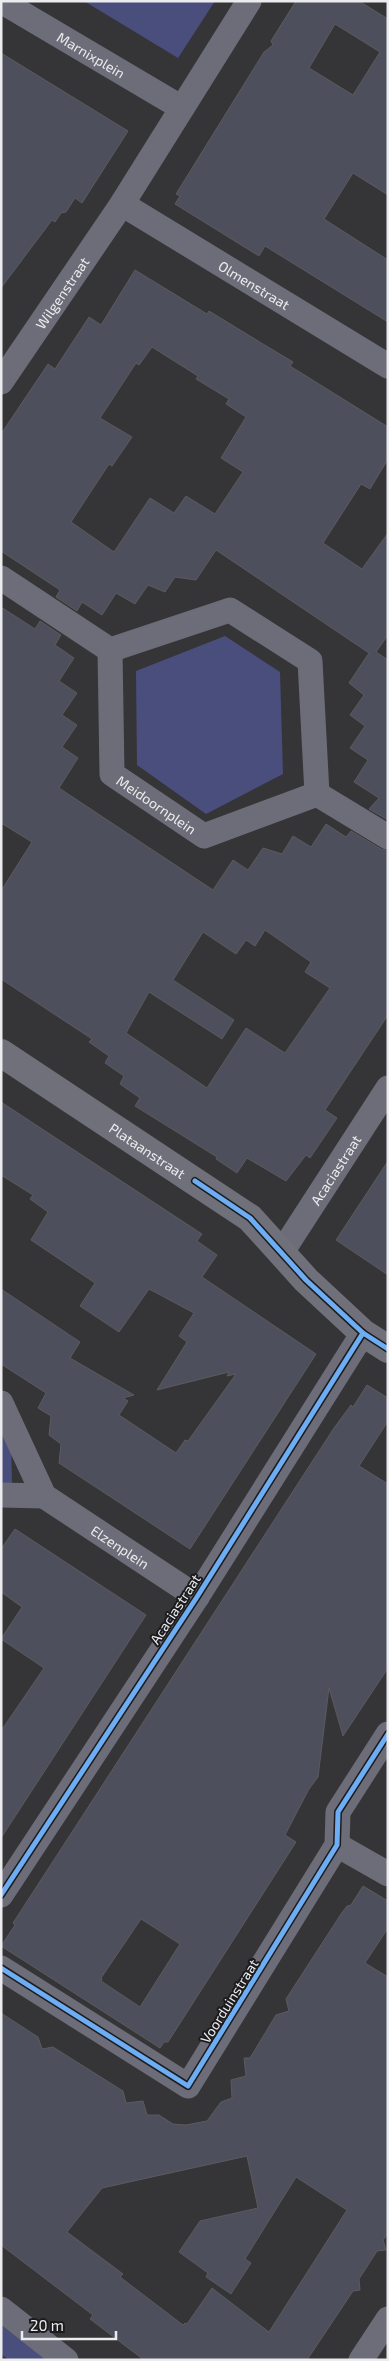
<svg xmlns="http://www.w3.org/2000/svg" width="389" height="2361" font-family="'Exo 2',sans-serif">
	<rect width="100%" height="100%" fill="#353537"/>
	<g fill="#4a4e7c">
		<polygon points="84,1 215,1 178,58"/>
		<polygon points="225,636 280,672 283,774 206,814 137,765 136,671"/>
		<polygon points="1,1424 11,1441 12,1483 1,1485"/>
		<polygon points="1,2325 47,2360 9,2360 1,2354"/>
	</g>
	<g fill="#4e4f5d" stroke="#5b5b5d" fill-rule="evenodd">
		<path d="M296 1H359L388 19V195L353 173 324 219 388 260V322L265 246 259 256 175 204 180 196 176 194 264 52 273 45 271 41ZM335 24 380 52 353 95 309 68Z"/>
		<polygon points="1,53 128,131 82,203 75,198 66,212 61,213 55,222 52,220 1,288"/>
		<path d="M135 270 207 314 209 311 268 347 293 362 290 366 388 427V459L370 489 361 484 323 543 362 569 388 533V635L376 652 388 660V820L369 809 379 798 354 782 368 760 350 748 365 726 350 715 364 695 349 683 369 653 216 550 196 580 175 577 165 592 148 585 135 604 116 593 102 615 82 602 77 611 56 597 60 590 1 551V434L48 364 55 369 89 317 101 325ZM152 347 198 376 196 379 229 399 226 404 246 417 221 458 243 472 215 514 186 496 174 513 150 498 114 552 71 522 109 464 112 466 132 437 100 418 136 363 139 365Z"/>
		<path d="M1 607 35 629 40 621 61 635 55 645 74 658 59 681 77 693 62 715 77 725 62 747 78 758 59 788 213 890 233 860 248 870 263 848 282 854 293 836 311 847 326 824 346 837 351 831 381 849 388 851V1015L325 1110 337 1118 310 1158 306 1155 286 1181 247 1158 237 1173 216 1159 217 1157 135 1106 140 1098 120 1084 124 1076 105 1063 109 1056 89 1042 92 1039 1 979V891L32 842 1 823ZM265 930 311 962 305 972 330 988 285 1053 246 1028 207 1088 126 1033 149 992 222 1039 234 1020 173 980 203 932 236 954 246 940 255 946Z"/>
		<polygon points="1,1102 202,1234 197,1241 217,1255 202,1277 316,1354 190,1549 59,1463 61,1444 49,1435 51,1416 38,1408 46,1393 1,1364 1,1289 80,1342 70,1358 134,1395 123,1398 128,1401 119,1415 176,1453 185,1440 188,1441 236,1374 227,1376 229,1372 157,1390 187,1342 179,1336 194,1313 149,1289 119,1332 80,1306 95,1283 31,1240 48,1212 30,1199 33,1195 1,1175"/>
		<polygon points="388,1161 388,1275 336,1240"/>
		<path d="M367 1385 388 1398V1421L359 1466 388 1484V1668L343 1736 329 1688 318 1777 309 1789 285 1835 296 1842 168 2042H164L160 2048 1 1946 15 1925 13 1923 334 1428 351 1405 353 1407ZM141 1919 180 1944 140 2007 101 1981 102 1979 101 1978Z"/>
		<polygon points="15,1529 146,1615 1,1838 1,1731 44,1668 1,1639 22,1607 1,1592 1,1549"/>
		<path d="M363 1886 388 1901V1928L365 1963 388 1977V2234L383 2240 386 2250 377 2251 359 2279 360 2290 353 2291 307 2360H144L90 2319 93 2315 1 2245V2013L38 2037 42 2049 53 2047 123 2091 126 2103 143 2101 147 2115H159L173 2124 186 2125 207 2121 221 2102 232 2098 231 2080 246 2076 244 2058H250L276 2015 289 2011 286 1999 341 1914 347 1906 351 1905ZM247 2156 258 2208 200 2221 179 2252 208 2273 206 2277 231 2294 251 2263 245 2259 296 2177 347 2210 269 2332 212 2288 187 2324 185 2323 183 2325 120 2277 123 2274 67 2232 102 2188Z"/>
	</g>
	<g fill="none" stroke-linecap="round" stroke-linejoin="round">
		<g stroke="#6c6d78" stroke-width="25">
			<path id="s1" d="M1 1 182 108"/>
			<path id="s2" d="M122 204 388 366"/>
			<path id="s3" d="M1 382 122 204 249 1"/>
			<polyline points="1,578 110,650"/>
			<path id="s4" d="M110 650 112 774 204 836 317 794"/>
			<polyline points="110,650 230,610 310,661 317,794"/>
			<polyline points="317,794 388,837"/>
			<path id="s5" d="M282 1252 388 1088"/>
			<path id="s6" d="M1 1403 44 1496 197 1597"/>
			<polyline points="1,1495 44,1496"/>
			<polyline points="337,1845 388,1874"/>
			<polyline points="1,1895 197,1597 363,1333"/>
			<polyline points="1,1968 188,2086 337,1845 338,1812 388,1734"/>
			<polyline points="1,2309 66,2360"/>
			<polyline points="361,2360 388,2319"/>
		</g>
		<path stroke="#6f707a" stroke-width="28" id="s7" d="M1 1053 250 1218 306 1280 363 1333 388 1349"/>
		<defs>
			<g id="cycleway">
				<polyline points="195,1181 250,1218 306,1280 363,1333 388,1349"/>
				<polyline points="1,1895 197,1597 363,1333"/>
				<polyline points="1,1968 188,2086 337,1845 338,1812 388,1734"/>
			</g>
		</defs>
		<use href="#cycleway" stroke="#1c1c1e" stroke-width="8"/>
		<use href="#cycleway" stroke="#6dadf4" stroke-width="5"/>
	</g>
	<g text-anchor="middle" dominant-baseline="central" stroke-width="4" stroke-linejoin="round" paint-order="stroke">
		<g font-size="14" fill="#ececef" stroke="#1c1c1e">
			<text stroke="none"><textPath href="#s1" startOffset="105">Marnixplein</textPath></text>
			<text stroke="none"><textPath href="#s2" startOffset="155">Olmenstraat</textPath></text>
			<text stroke="none"><textPath href="#s3" startOffset="108">Wilgenstraat</textPath></text>
			<text stroke="none"><textPath href="#s4" startOffset="178">Meidoornplein</textPath></text>
			<text stroke="none"><textPath href="#s7" startOffset="176">Plataanstraat</textPath></text>
			<text stroke="none"><textPath href="#s5" startOffset="98">Acaciastraat</textPath></text>
			<text stroke="none"><textPath href="#s6" startOffset="194">Elzenplein</textPath></text>
			<text transform="translate(175 1609) rotate(-57)">Acaciastraat</text>
			<text transform="translate(229 2001) rotate(-58)">Voorduinstraat</text>
		</g>
	</g>
	<rect width="389" height="2361" fill="none" stroke="#ececef" stroke-width="5"/>
	<path d="M22 2331v8h94v-8" fill="none" stroke="#ececef" stroke-width="2.5"/>
	<text x="30" y="2331" font-size="15" fill="#ececef" stroke="#1c1c1e" stroke-width="4" paint-order="stroke">20 m</text>
</svg>
